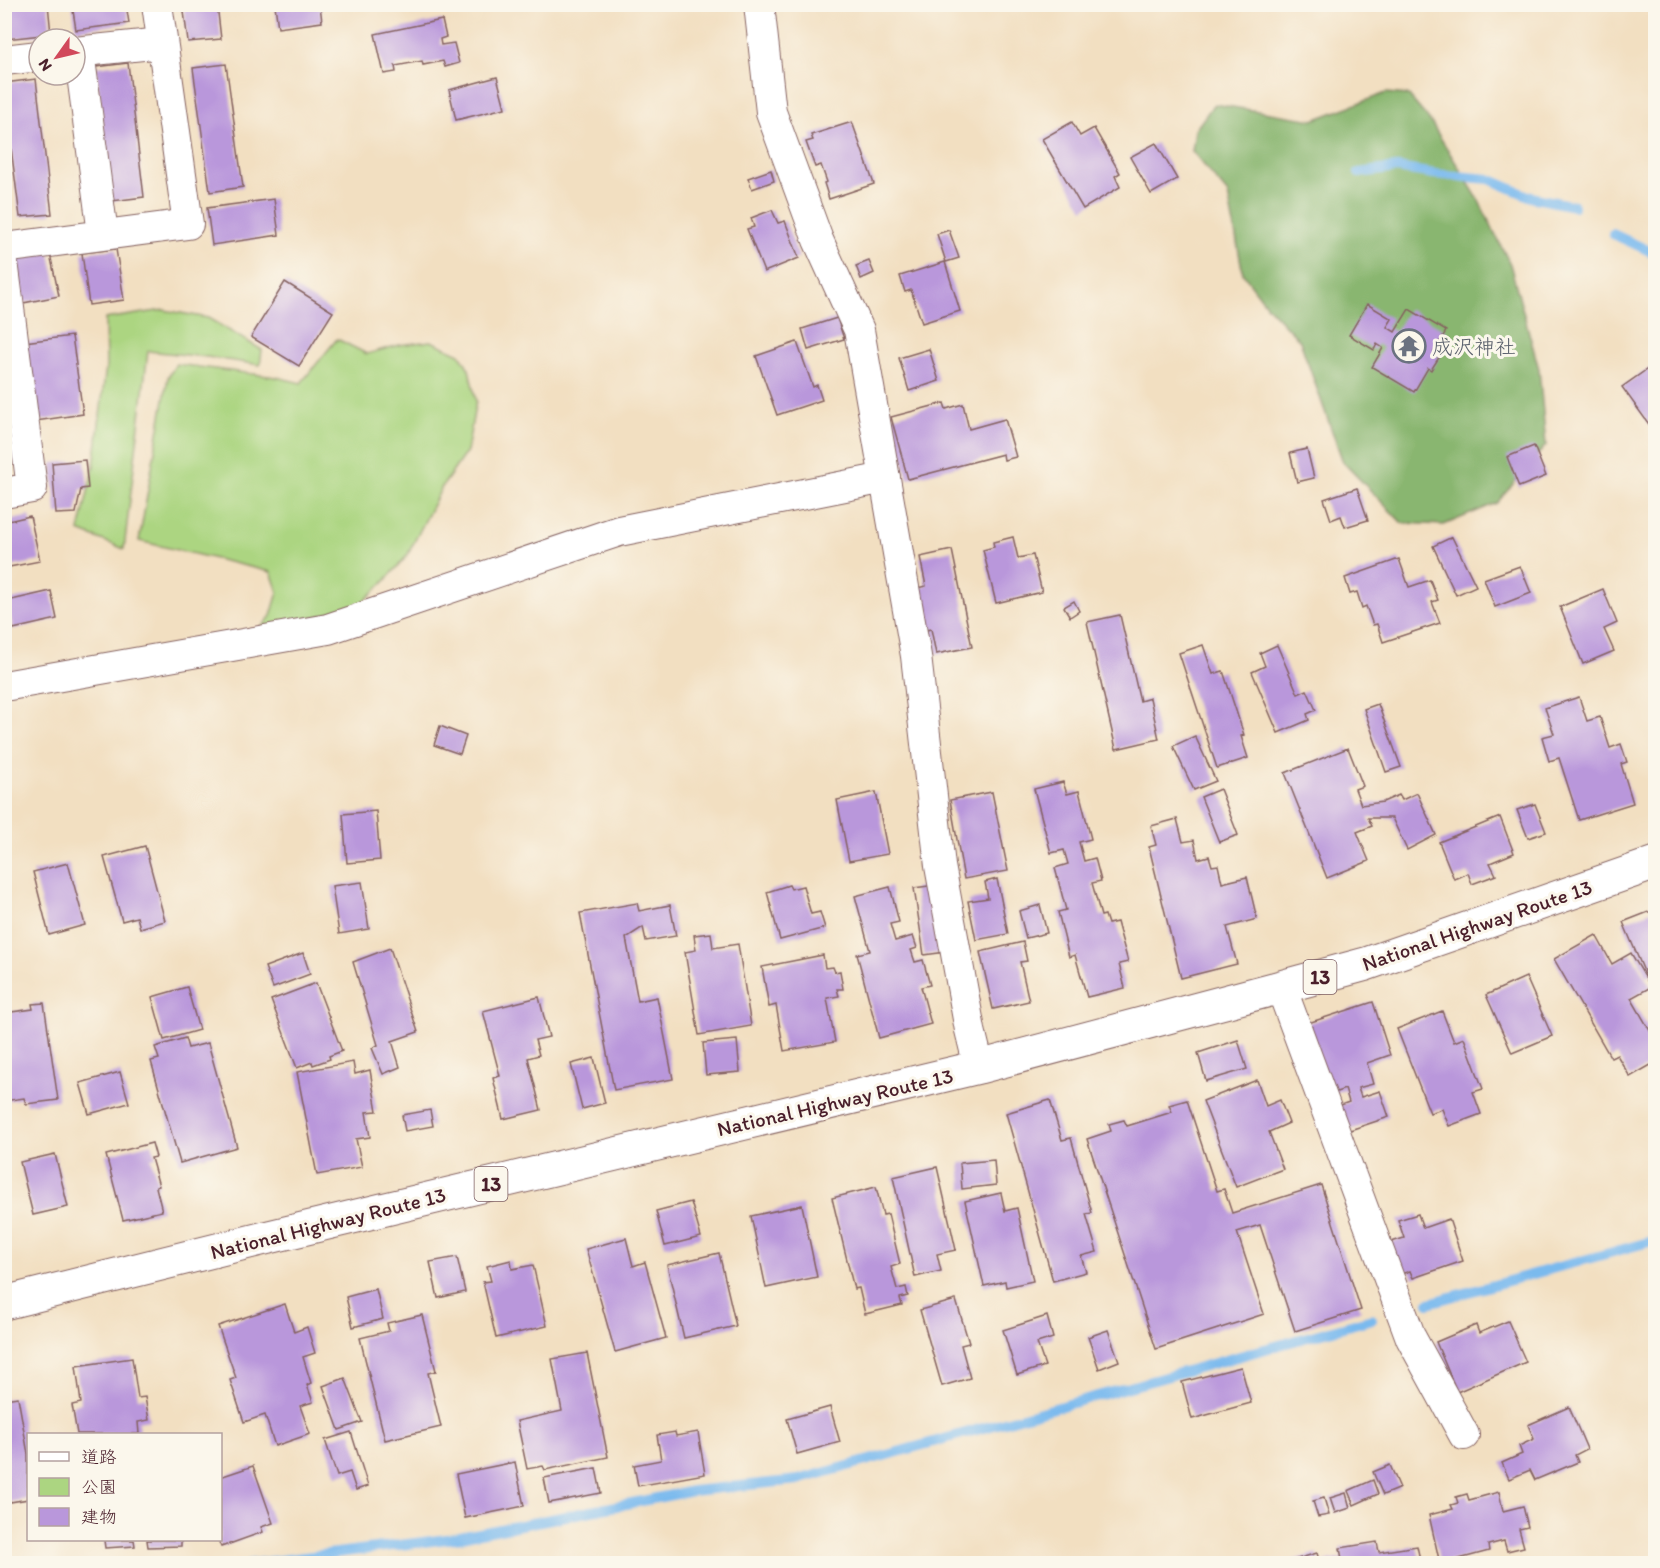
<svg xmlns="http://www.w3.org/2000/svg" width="1660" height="1568" font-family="Itim,'Klee One',sans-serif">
	<rect width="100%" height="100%" fill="#fbf7ec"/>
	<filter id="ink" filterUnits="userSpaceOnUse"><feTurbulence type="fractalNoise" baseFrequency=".0167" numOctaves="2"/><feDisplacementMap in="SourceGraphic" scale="12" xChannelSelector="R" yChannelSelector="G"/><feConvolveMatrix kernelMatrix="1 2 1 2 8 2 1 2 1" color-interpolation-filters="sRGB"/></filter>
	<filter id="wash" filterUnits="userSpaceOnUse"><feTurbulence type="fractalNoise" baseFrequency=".008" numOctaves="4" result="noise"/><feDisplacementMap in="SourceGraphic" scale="24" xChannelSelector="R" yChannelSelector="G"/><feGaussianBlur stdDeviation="1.35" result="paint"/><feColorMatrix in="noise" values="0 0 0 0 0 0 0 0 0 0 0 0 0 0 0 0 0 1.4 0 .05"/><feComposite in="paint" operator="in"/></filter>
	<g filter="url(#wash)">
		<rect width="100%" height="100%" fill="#f2dfc1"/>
		<g fill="#acd581" stroke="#7b7a56" stroke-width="1.5">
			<polygon points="164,310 208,318 262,350 260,365 207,357 148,351 124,549 79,531 94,466 106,366 105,319"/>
			<polygon points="337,339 367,354 399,345 431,341 460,354 469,369 476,401 467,451 442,487 407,556 385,581 360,605 257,633 271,616 278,592 271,572 139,541 168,377 176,364 276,377 301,383"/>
		</g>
		<polygon fill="#89b66f" stroke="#6a6a4d" stroke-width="1.5" points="1386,93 1408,95 1430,121 1477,197 1510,264 1539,369 1546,445 1497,503 1444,525 1402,523 1343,462 1300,341 1267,306 1243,274 1228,194 1192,151 1195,130 1214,104 1313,120"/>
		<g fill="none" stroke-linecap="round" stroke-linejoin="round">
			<g stroke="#7abaee" stroke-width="10">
				<polyline points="1359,173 1397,168 1434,174 1489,179 1531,197 1574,206"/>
				<polyline points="1613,234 1656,254"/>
				<polyline points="1429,1303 1656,1240"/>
				<polyline points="250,1564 455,1538 692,1491 798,1480 1372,1319"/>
			</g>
		</g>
		<g id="blocks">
			<g fill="#b997db">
				<polygon points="5,4 48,4 51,34 6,39"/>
				<polygon points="72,4 126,4 129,23 76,30"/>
				<polygon points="183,4 217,4 221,39 188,42"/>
				<polygon points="275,5 320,5 322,22 278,28"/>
				<polygon points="442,20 446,37 440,39 441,45 454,43 459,63 445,67 443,61 423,65 422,61 395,66 396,72 384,74 375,34"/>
				<polygon points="128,63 144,197 112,201 96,67"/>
				<polygon points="226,64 243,187 210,192 193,68"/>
				<polygon points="497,77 505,108 456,120 449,90"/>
				<polygon points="36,79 52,214 20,217 4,94 4,83"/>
				<polygon points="852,122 874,184 829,199 824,183 827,182 821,165 815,167 806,142 813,140 811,135"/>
				<polygon points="1072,122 1080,136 1094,128 1120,173 1115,176 1120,187 1083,209 1042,139"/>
				<polygon points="1156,143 1177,179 1151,194 1130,157"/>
				<polygon points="771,170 774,181 752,189 748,178"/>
				<polygon points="274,199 279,235 212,245 207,208"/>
				<polygon points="772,210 778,223 785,221 799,258 764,272 747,229 754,227 751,218"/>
				<polygon points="949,230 959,258 946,262 937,234"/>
				<polygon points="49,249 59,296 23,303 13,257"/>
				<polygon points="116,249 124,300 89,305 82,253"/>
				<polygon points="869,261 874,273 861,279 856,266"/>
				<polygon points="945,262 960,311 922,323 911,290 905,292 900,276"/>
				<polygon points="285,282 333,312 299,366 251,337"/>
				<polygon points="1367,304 1392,319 1387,327 1395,332 1409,309 1446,331 1434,352 1440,356 1431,370 1428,368 1414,392 1372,367 1383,348 1377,344 1374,350 1349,335"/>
				<polygon points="837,318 844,339 808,350 802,329"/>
				<polygon points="72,336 83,414 36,421 24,342"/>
				<polygon points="797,342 813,387 817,385 822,400 777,415 756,356"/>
				<polygon points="929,349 939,381 909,391 899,358"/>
				<polygon points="1656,363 1656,434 1622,387"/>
				<polygon points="944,403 946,409 963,404 969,429 1005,419 1016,457 1004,460 1003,454 908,479 891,417"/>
				<polygon points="1534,446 1546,476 1519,487 1507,457"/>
				<polygon points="1307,449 1314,478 1297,482 1290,453"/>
				<polygon points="85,460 88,488 81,489 76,513 56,514 52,463"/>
				<polygon points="1357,488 1368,520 1345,527 1341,516 1331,520 1324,499"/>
				<polygon points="30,516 40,561 4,568 4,522"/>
				<polygon points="1013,537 1018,558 1033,555 1042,592 996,603 983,550 994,547 993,542"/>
				<polygon points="1452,537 1476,586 1456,595 1433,546"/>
				<polygon points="952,550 972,647 936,654 931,629 926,630 917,588 926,586 920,557"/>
				<polygon points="1399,559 1409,587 1430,580 1438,600 1432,602 1440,623 1383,642 1377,624 1373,625 1366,606 1362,608 1357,592 1350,594 1345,578"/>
				<polygon points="1520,566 1531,593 1495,607 1484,579"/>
				<polygon points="1603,589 1617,623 1604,629 1614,651 1583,664 1560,607"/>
				<polygon points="51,591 57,619 13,629 7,601"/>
				<polygon points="1074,601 1079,611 1070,617 1064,607"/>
				<polygon points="1120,615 1140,701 1150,698 1159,739 1116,749 1087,622"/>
				<polygon points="1203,645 1213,674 1223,671 1244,735 1241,736 1248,758 1217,768 1179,653"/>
				<polygon points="1277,645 1298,694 1307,690 1316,710 1307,714 1309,720 1278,733 1252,672 1265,666 1260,653"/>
				<polygon points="1579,697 1587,721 1600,717 1610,748 1621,744 1627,762 1621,764 1633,803 1579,820 1559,758 1549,761 1542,737 1554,734 1545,708"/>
				<polygon points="1378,704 1401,767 1386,772 1364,709"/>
				<polygon points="440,726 466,736 460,754 434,745"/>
				<polygon points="1195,736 1216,781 1194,790 1173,746"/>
				<polygon points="1348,748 1363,786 1355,789 1361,805 1383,802 1399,795 1402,800 1417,793 1436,835 1407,850 1392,818 1368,818 1372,826 1357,832 1369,861 1327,878 1285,773"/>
				<polygon points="1063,782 1067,794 1079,791 1091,839 1079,842 1084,861 1095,858 1101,881 1092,883 1101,916 1105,915 1108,924 1117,922 1128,962 1119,964 1125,988 1087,997 1075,955 1069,957 1058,912 1066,910 1055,868 1068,864 1064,850 1051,853 1034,789"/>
				<polygon points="1220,789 1238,835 1219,842 1201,797"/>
				<polygon points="876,792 888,854 849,861 837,800"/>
				<polygon points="992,792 1008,871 964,879 950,800"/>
				<polygon points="1535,804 1546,832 1528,838 1517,810"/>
				<polygon points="376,811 380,860 347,863 343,814"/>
				<polygon points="1500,817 1514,853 1490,863 1496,875 1472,884 1468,873 1454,879 1439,842"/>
				<polygon points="1177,819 1183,842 1194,840 1198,859 1209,856 1212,866 1218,865 1222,883 1247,877 1257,919 1227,927 1237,964 1181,978 1149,847 1156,845 1151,826"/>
				<polygon points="145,846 165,921 140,928 137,917 122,921 104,857"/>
				<polygon points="68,863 85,925 49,935 33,872"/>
				<polygon points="997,879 1008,934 976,940 968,901 988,898 985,882"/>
				<polygon points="362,882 369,929 339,934 332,886"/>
				<polygon points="789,885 791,889 803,886 811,914 820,912 825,928 780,940 767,892"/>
				<polygon points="936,885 946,952 924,955 914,888"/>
				<polygon points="890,887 899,922 890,924 895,941 913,936 917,948 911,950 915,962 923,960 930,985 921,987 931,1024 879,1038 857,954 870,951 855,896"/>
				<polygon points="637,903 639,911 670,905 676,936 646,941 643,927 626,938 638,1001 657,997 673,1079 614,1090 580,913"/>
				<polygon points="1040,905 1047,933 1026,938 1019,911"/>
				<polygon points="1656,909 1656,972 1646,976 1623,922"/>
				<polygon points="711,933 713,948 738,944 751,1026 699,1035 685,952 696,950 694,935"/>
				<polygon points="1596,935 1612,964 1631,953 1651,987 1631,998 1656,1041 1656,1062 1630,1077 1617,1055 1611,1058 1554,959"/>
				<polygon points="1023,942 1027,961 1020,962 1029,1001 993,1009 980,952"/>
				<polygon points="390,948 418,1032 392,1041 400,1067 383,1074 372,1048 378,1045 353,962"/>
				<polygon points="303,953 310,974 273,988 265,967"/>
				<polygon points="823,955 825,968 833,967 835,972 840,971 843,989 837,989 839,996 827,998 835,1042 784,1051 776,1005 769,1007 762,967"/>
				<polygon points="1526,977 1552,1036 1512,1053 1486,995"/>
				<polygon points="316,983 342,1051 329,1056 330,1059 313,1065 312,1062 297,1068 271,1000"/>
				<polygon points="187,987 199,1030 164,1040 152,997"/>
				<polygon points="539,997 549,1037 535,1040 539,1055 528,1058 541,1110 503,1119 493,1078 500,1076 483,1011"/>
				<polygon points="1373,1002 1390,1055 1367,1063 1373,1084 1358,1088 1361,1097 1380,1091 1389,1117 1347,1131 1338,1106 1349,1102 1345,1089 1328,1095 1305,1024"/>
				<polygon points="44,1003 58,1100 26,1104 24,1098 4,1101 4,1013 33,1009 32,1004"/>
				<polygon points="1442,1011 1454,1042 1464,1038 1483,1089 1473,1092 1481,1114 1449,1126 1442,1109 1430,1113 1397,1029"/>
				<polygon points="185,1038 188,1048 208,1043 237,1147 180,1163 151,1061 159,1059 155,1047"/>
				<polygon points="737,1040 740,1072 706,1075 703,1043"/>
				<polygon points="1238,1040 1247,1069 1206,1081 1198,1053"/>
				<polygon points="594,1058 605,1103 582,1109 571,1064"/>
				<polygon points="353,1062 355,1074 370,1070 377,1111 366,1112 370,1137 356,1139 362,1167 317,1175 297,1072"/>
				<polygon points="120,1072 129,1103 89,1114 80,1083"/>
				<polygon points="1257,1080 1266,1106 1280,1100 1289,1123 1269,1132 1283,1169 1236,1187 1203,1101"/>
				<polygon points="1050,1100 1062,1140 1071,1138 1092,1213 1086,1214 1097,1252 1081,1256 1086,1272 1053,1281 1006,1113"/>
				<polygon points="1187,1100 1217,1191 1224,1189 1232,1213 1321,1185 1361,1310 1295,1331 1260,1225 1237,1232 1264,1314 1156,1349 1087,1139 1111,1131 1109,1124 1124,1120 1127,1126 1172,1112 1169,1105"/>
				<polygon points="430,1110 433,1126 405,1131 402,1115"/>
				<polygon points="152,1143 156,1157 151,1158 159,1186 156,1187 162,1211 123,1220 106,1155"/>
				<polygon points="55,1154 68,1207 33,1215 20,1162"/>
				<polygon points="994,1160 996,1185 962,1189 960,1163"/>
				<polygon points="937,1167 956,1250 937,1254 941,1271 915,1277 893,1177"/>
				<polygon points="876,1187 883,1215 888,1214 900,1264 891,1267 897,1289 906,1287 908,1296 900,1298 902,1305 865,1314 859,1288 854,1289 832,1198"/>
				<polygon points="1001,1193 1005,1211 1017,1208 1033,1281 1006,1287 1005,1281 984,1286 965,1201"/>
				<polygon points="691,1202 701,1237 665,1246 656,1211"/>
				<polygon points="802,1205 817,1277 766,1288 751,1216"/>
				<polygon points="1418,1214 1423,1228 1449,1219 1463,1261 1413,1278 1410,1271 1392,1277 1382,1245 1404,1238 1398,1220"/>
				<polygon points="626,1238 633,1266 645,1262 666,1338 615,1352 586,1249"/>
				<polygon points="719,1253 736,1326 684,1338 667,1265"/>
				<polygon points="457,1257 465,1292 438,1298 430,1262"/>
				<polygon points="511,1260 512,1269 533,1265 547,1326 496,1338 483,1282 491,1281 487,1266"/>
				<polygon points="376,1289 383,1319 353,1327 346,1297"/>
				<polygon points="956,1300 969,1343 961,1345 970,1378 942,1386 920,1310"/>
				<polygon points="285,1304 294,1332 307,1327 315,1353 303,1357 311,1383 307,1385 313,1402 300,1406 310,1434 275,1446 265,1415 244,1422 230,1380 236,1378 218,1326"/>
				<polygon points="422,1315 436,1371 428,1373 441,1427 385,1440 360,1338 389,1331 387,1323"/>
				<polygon points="1047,1316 1053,1338 1037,1343 1045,1366 1017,1375 1003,1330"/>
				<polygon points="1508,1321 1526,1362 1457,1392 1436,1342 1476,1325 1479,1333"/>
				<polygon points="1108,1330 1119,1361 1099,1369 1088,1337"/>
				<polygon points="587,1353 608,1457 545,1470 543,1466 527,1469 517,1421 562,1411 552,1359"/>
				<polygon points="132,1358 138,1398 145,1397 149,1420 138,1422 139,1434 77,1434 72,1405 81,1403 76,1366"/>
				<polygon points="1241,1367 1251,1403 1192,1419 1182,1382"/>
				<polygon points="345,1378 362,1422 339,1430 323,1386"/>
				<polygon points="18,1397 28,1454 28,1499 4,1503 4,1399"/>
				<polygon points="830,1407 840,1442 797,1454 787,1419"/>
				<polygon points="1569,1407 1587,1449 1575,1455 1578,1462 1535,1480 1530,1470 1509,1479 1502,1463 1522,1454 1519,1446 1534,1439 1528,1425"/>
				<polygon points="351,1432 368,1486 356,1490 350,1472 337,1476 325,1440"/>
				<polygon points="675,1432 676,1436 698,1432 705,1474 638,1486 634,1465 661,1460 657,1435"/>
				<polygon points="515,1462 524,1506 465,1518 456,1474"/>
				<polygon points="1390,1465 1400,1488 1383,1495 1373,1472"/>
				<polygon points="253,1466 273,1523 261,1527 263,1532 221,1547 218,1540 220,1540 220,1477"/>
				<polygon points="596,1468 601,1493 549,1503 544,1478"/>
				<polygon points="1373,1480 1378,1494 1354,1505 1348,1491"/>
				<polygon points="1499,1492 1503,1511 1523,1506 1528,1527 1519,1529 1524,1547 1507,1551 1504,1541 1488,1545 1489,1551 1440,1564 1429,1515 1453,1509 1451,1505 1458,1503 1456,1497 1467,1494 1469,1500"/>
				<polygon points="1346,1493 1350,1508 1335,1513 1330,1498"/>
				<polygon points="1324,1498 1329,1515 1318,1517 1313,1501"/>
				<polygon points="104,1540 134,1540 135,1546 105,1548"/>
				<polygon points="147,1540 181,1540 181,1546 148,1547"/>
				<polygon points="1377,1542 1379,1552 1417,1546 1421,1564 1326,1564 1326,1561 1342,1559 1340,1548"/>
				<polygon points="1317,1553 1320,1564 1284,1564 1284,1563"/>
			</g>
		</g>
	</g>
	<g filter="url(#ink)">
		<use href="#blocks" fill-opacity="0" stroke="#856260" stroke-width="1.5"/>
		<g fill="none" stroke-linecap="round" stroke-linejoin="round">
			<defs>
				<g id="minor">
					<polyline points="759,4 771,112 818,240 859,330 916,656 940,866 970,1030 979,1067"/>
					<polyline points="75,52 162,43"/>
					<polyline points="79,52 103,234"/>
					<polyline points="4,60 39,56"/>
					<polyline points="4,248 188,224 157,4"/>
					<polyline points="4,269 32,488 4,493"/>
					<polyline points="4,686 328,629 619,531 885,478"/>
					<polyline points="1281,987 1411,1338 1464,1435"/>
				</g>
				<polyline id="trunk" points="4,1303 269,1237 979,1067 1281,987 1366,964 1656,863"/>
			</defs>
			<use href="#minor" stroke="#856260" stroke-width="32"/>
			<use href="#trunk" stroke="#856260" stroke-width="35"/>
			<use href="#minor" stroke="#fff" stroke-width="30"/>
			<use href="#trunk" stroke="#fff" stroke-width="33"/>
		</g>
	</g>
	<defs>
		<symbol id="temple-ring" viewBox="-11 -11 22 22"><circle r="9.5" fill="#fbf7ec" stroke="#6b7280" stroke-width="1.5"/><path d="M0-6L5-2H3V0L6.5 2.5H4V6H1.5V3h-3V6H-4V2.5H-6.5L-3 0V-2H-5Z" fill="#6b7280"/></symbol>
	</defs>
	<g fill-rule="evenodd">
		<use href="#temple-ring" x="1390" y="327" width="38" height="38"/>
	</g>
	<g text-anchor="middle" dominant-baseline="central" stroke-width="6" stroke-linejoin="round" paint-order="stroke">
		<g fill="#fbf7ec" stroke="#7f6065" stroke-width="1.5">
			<rect x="1303.5" y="960" width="33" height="34" rx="4.5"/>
			<rect x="474.5" y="1167" width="33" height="34" rx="4.5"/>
		</g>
		<g font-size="20" font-weight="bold" fill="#4a1f2b">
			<text x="1320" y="977">13</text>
			<text x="491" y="1184">13</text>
		</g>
		<g font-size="21" fill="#5b616d" stroke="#fbf7ec" text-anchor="start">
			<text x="1432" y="346">成沢神社</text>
		</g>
		<g font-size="21" fill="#4a1f2b" stroke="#fbf7ec">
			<text transform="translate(1477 925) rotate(-19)">National Highway Route 13</text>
			<text transform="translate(835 1102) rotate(-13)">National Highway Route 13</text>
			<text transform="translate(328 1223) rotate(-14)">National Highway Route 13</text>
		</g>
	</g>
	<rect width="1660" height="1568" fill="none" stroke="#fbf7ec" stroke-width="24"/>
	<rect x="27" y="1433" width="195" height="108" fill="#fbf7ec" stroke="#b4a19f" stroke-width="1.5"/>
	<rect x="39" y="1452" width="30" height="9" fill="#ffffff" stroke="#b4a19f" stroke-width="1.5"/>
	<text x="81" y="1463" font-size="18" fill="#4a1f2b">道路</text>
	<rect x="39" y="1478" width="30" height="18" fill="#acd581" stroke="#b4a19f" stroke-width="1.5"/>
	<text x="81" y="1493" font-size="18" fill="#4a1f2b">公園</text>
	<rect x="39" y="1508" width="30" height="18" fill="#b997db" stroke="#b4a19f" stroke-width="1.5"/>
	<text x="81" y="1523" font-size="18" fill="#4a1f2b">建物</text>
	<g transform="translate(57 57) rotate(236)"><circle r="28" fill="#fbf7ec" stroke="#b4a19f" stroke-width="1.5"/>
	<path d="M0-4.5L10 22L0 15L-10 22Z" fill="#d1495b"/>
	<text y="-9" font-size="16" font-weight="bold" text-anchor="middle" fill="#4a1f2b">N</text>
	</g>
</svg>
